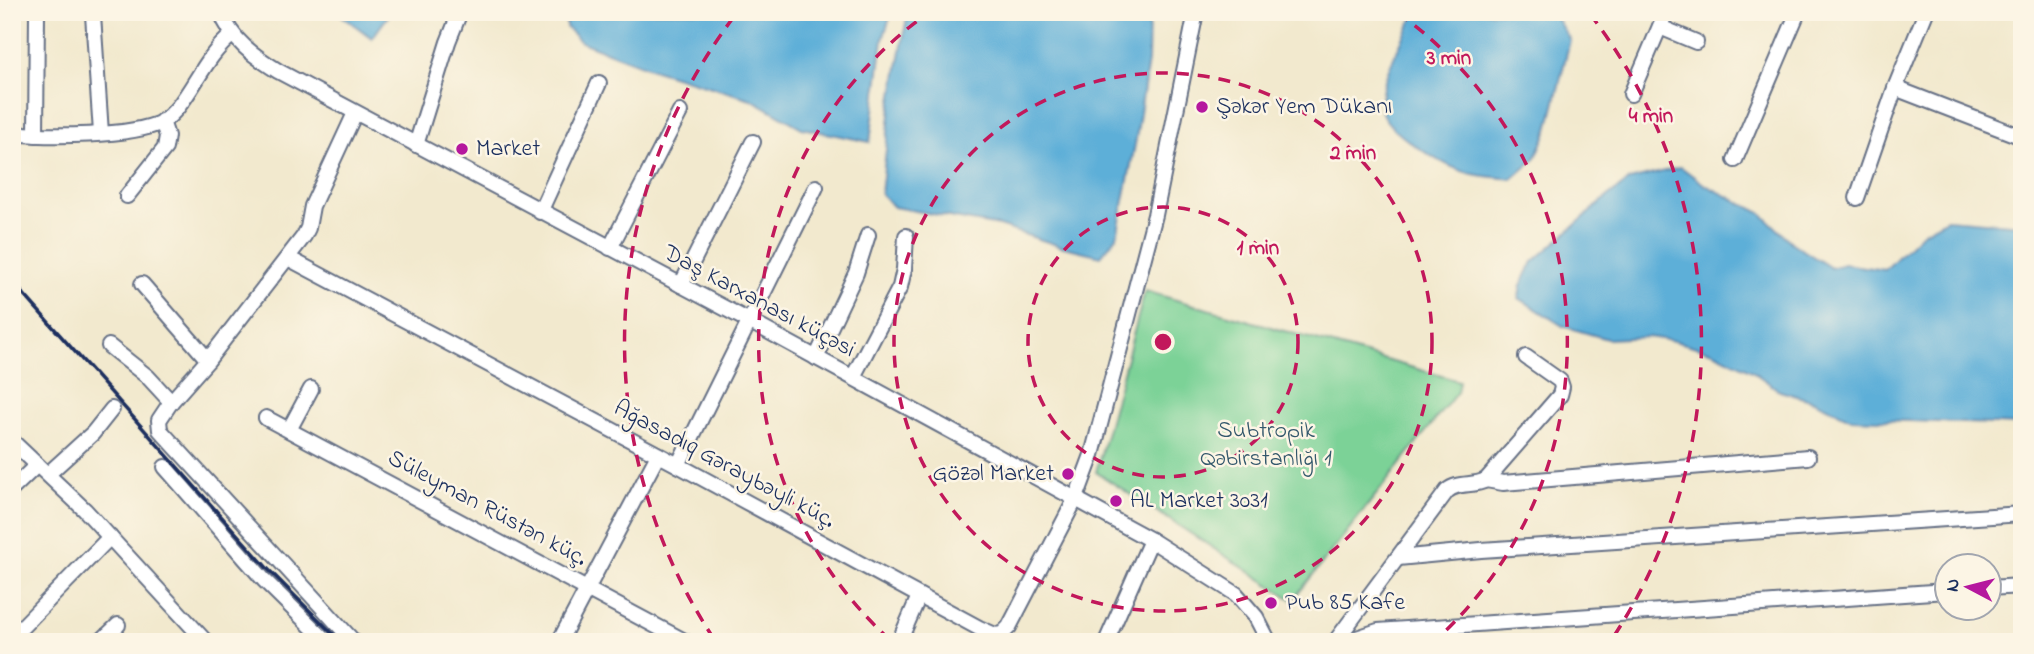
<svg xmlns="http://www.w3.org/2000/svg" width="2034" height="654" font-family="'Indie Flower',sans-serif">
	<rect width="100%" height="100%" fill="#fcf5e5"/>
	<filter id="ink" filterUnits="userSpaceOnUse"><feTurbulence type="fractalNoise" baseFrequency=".0143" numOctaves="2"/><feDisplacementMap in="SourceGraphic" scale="14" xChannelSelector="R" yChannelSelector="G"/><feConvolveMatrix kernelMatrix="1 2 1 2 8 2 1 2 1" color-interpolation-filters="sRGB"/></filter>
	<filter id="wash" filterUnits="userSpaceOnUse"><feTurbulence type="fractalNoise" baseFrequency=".00686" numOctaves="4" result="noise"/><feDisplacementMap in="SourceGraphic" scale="28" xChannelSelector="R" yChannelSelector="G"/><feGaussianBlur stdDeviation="1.57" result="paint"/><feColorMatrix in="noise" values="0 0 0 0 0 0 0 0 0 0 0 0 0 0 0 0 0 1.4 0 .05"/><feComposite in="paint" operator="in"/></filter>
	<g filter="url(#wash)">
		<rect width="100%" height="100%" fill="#f2e9ce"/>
		<polygon fill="#7bd297" stroke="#4b807a" stroke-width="2" points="1145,291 1459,381 1457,392 1293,600 1096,472"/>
		<g fill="#5dafd8" stroke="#3c6f9b" stroke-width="2">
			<polygon points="337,12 391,12 372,38"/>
			<polygon points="566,12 892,12 883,39 870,142 802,128 751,99 655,70 581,42 566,27"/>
			<polygon points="908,12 1149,12 1148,61 1136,139 1117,236 1101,256 1060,246 999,226 894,207 881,194 891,106"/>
			<path d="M1416 12H1550L1554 15 1570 40 1548 130 1535 159 1512 179C1498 177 1483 177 1469 173 1448 169 1383 131 1381 108 1379 79 1404 38 1416 12Z"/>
			<polygon points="1681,167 1705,185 1761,213 1792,243 1831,268 1844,264 1885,270 1923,232 1947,219 2022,225 2022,425 1852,419 1814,401 1780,391 1752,371 1714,352 1675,341 1648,337 1607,339 1563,326 1519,298 1521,285 1533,262 1606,198 1630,180"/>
		</g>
	</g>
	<g filter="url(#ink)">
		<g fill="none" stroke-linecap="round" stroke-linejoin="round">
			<defs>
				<g id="minor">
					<path d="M221 12C231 40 254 56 278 71L749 321 1151 540 1236 594 1256 617 1269 642"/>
					<polyline points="93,15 101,133"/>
					<polyline points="1660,27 1696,42"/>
					<polyline points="1895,88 2022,137"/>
					<polyline points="1631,94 1666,12"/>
					<path d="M12 133C47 137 131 137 162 122 168 118 173 113 178 107 197 83 207 55 232 35"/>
					<polyline points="36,135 37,12"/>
					<polyline points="416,145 448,42 460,12"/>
					<polyline points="1735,160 1798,12"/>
					<polyline points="127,196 165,148 167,136 162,121"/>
					<polyline points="1857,198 1895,88 1926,12"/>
					<polyline points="540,212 599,83"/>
					<polyline points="610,248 680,112"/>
					<polyline points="288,258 678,465 979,628 995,635 1002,634 1009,627 1076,498 1092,455 1155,215 1196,12"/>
					<polyline points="142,284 208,360"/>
					<polyline points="681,285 753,142"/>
					<polyline points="109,346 148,377 171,402 159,420 160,430 354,642"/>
					<polyline points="816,358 856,273 868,235"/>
					<polyline points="853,377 900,287 904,269 906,236"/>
					<polyline points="171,402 208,360 304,236 308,228 312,206 355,113"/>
					<polyline points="266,418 686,642"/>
					<polyline points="289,430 311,389"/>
					<polyline points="12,441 85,510 206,642"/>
					<polyline points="678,465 816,187"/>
					<polyline points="165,467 264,580 327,642"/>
					<polyline points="48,474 93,433 112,409"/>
					<polyline points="1486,480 1503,483 1808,457"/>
					<polyline points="12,489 37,465"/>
					<polyline points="1398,558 1481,550 2022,514"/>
					<polyline points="1988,588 2022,586"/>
					<polyline points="12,628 22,627 110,537"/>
					<polyline points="100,642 118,625"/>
					<polyline points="559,642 658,455"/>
					<polyline points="899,642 919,596"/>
					<polyline points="1106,642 1151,540"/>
					<path d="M1335 642 1447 491C1458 481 1473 487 1486 480L1560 395 1562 387 1560 381 1526 357"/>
					<polyline points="1345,642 1378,631 1946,591"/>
				</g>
			</defs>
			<use href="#minor" stroke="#667085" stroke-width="18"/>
			<use href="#minor" stroke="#fff" stroke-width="14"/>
			<polyline stroke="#1b2f5e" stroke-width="3.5" points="12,281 268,569 341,642"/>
		</g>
	</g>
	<g fill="none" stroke="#c2185b" stroke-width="3.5" stroke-dasharray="12 9">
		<circle cx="1163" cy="342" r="135"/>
		<circle cx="1163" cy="342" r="269"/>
		<path d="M890 640A404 404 0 0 1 928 13M1398 13A404 404 0 0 1 1436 640"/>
		<path d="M714 639A538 538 0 0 1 736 14M1590 14A538 538 0 0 1 1612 639"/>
	</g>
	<g fill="#b5179e" stroke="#fcf5e5" stroke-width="2.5">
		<circle cx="1202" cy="107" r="7"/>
		<circle cx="462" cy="149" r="7"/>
		<circle cx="1068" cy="474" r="7"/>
		<circle cx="1116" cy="501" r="7"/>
		<circle cx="1271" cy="603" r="7"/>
	</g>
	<g text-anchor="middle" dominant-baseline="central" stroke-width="5" stroke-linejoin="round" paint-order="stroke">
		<g font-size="24" fill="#1b2f5e" stroke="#fcf5e5" text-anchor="start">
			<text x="1216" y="107">Şəkər Yem Dükanı</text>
			<text x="476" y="149">Market</text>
			<text x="1054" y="474" text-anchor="end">Gözəl Market</text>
			<text x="1130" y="501">AL Market 3031</text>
			<text x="1285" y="603">Pub 85 Kafe</text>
		</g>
		<g font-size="24" fill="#1b2f5e" stroke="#fcf5e5">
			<text transform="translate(759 302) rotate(28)">Daş Karxanası küçəsi</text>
			<text transform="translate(724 465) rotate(28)">Ağasadıq Gəraybəyli küç.</text>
			<text transform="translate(487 509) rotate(28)">Süleyman Rüstən küç.</text>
		</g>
		<g font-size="24" fill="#33586c" stroke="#fcf5e5">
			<text x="1266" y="431">Subtropik<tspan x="1266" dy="28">Qəbirstanlığı 1</tspan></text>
		</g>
	</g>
	<circle cx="1163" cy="342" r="10" fill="#c2185b" stroke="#fcf5e5" stroke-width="3.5"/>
	<g font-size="21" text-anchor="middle" font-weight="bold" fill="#c2185b" stroke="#fcf5e5" stroke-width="5" stroke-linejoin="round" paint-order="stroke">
		<text x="1449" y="64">3 min</text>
		<text x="1651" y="122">4 min</text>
		<text x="1353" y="159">2 min</text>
		<text x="1258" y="254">1 min</text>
	</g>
	<rect width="2034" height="654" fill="none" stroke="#fcf5e5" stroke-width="42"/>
	<g transform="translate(1968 587) rotate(277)"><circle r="33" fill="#fcf5e5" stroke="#a2a6af" stroke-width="2"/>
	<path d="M0-5L12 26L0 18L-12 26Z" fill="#b5179e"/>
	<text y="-10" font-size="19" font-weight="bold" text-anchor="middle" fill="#1b2f5e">N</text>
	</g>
</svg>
